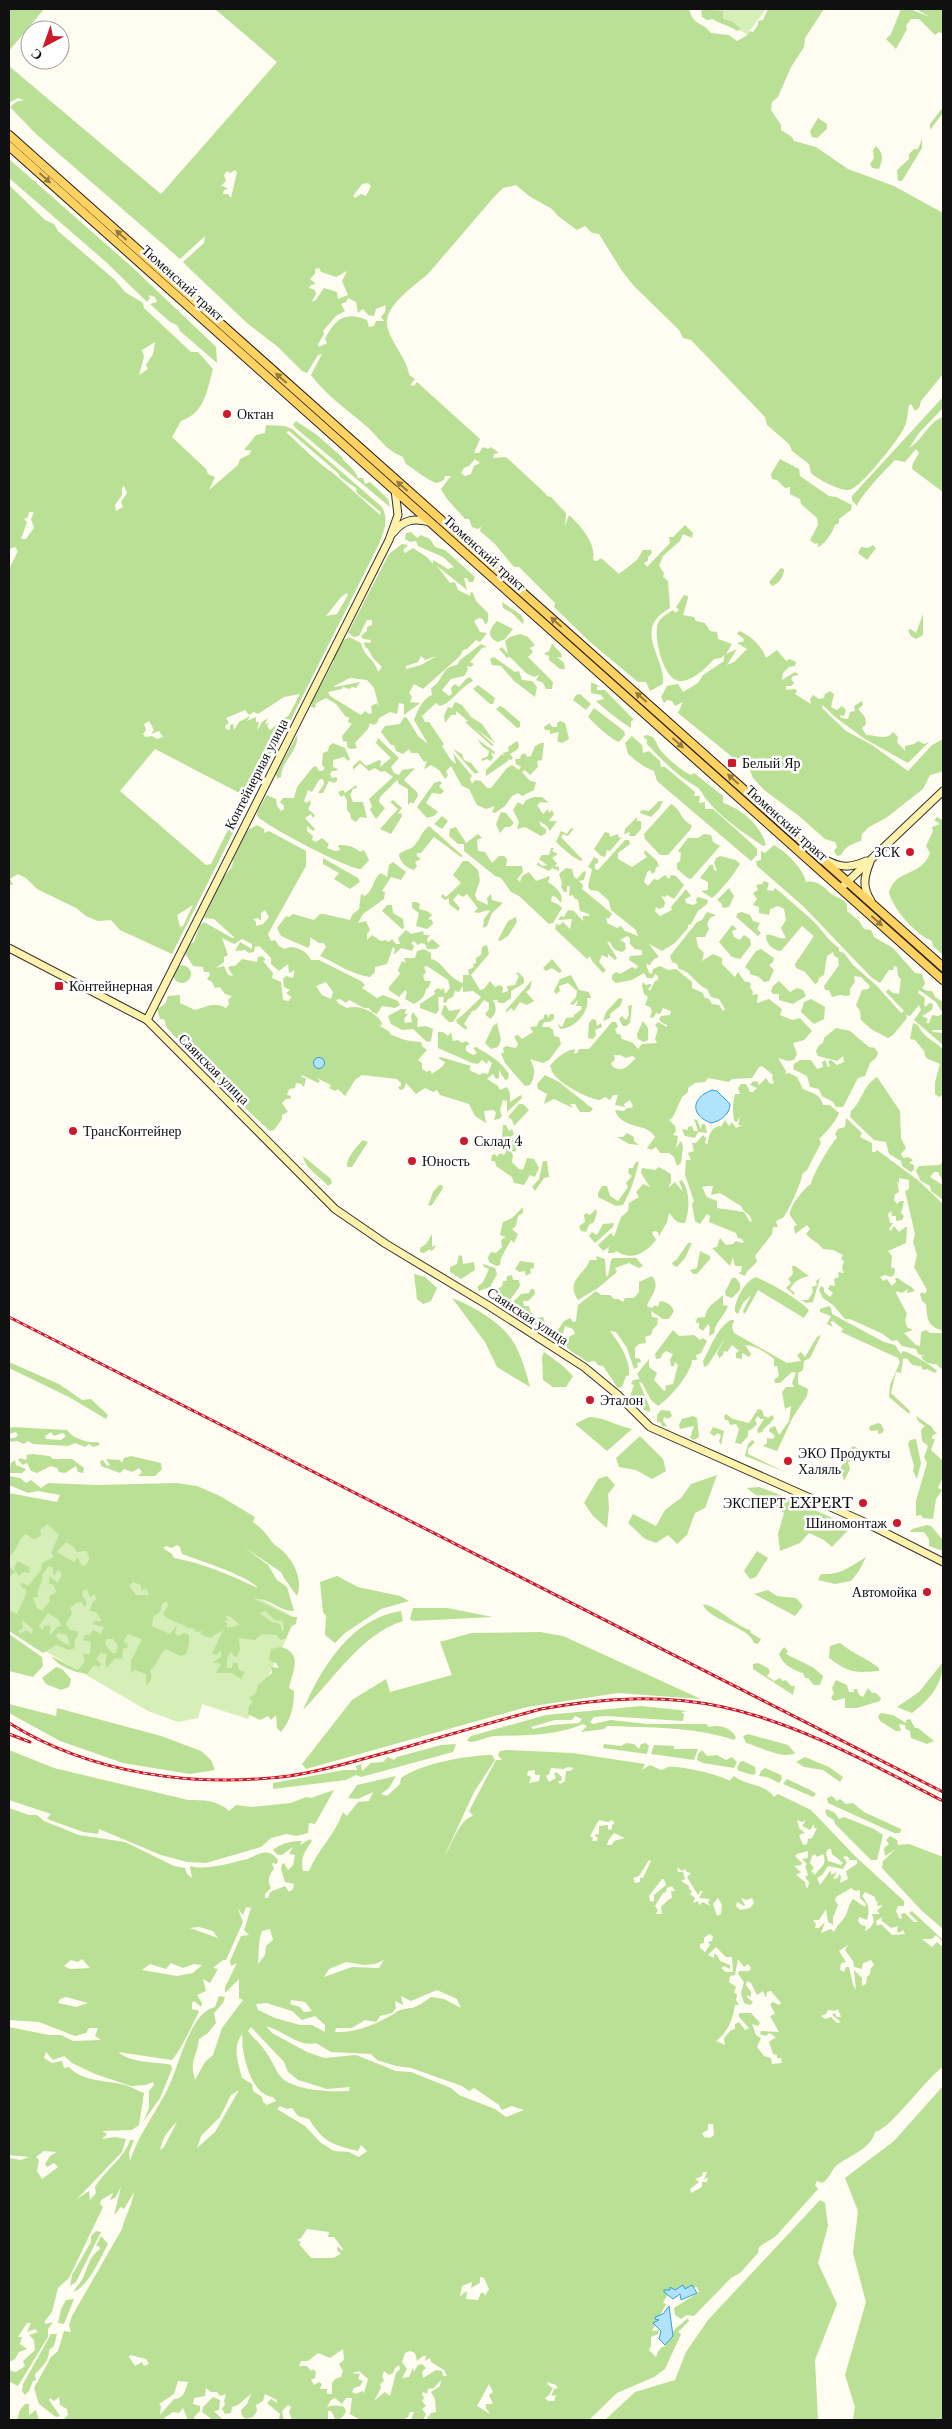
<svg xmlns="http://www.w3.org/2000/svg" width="952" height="2429" font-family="'Libre Baskerville',serif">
	<rect width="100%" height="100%" fill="#fffcf2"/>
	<g fill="#d6eeb7">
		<polygon points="708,9 766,9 747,34 711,14"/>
		<polygon points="42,1518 238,1587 296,1618 248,1719 202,1704 198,1718 178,1722 148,1711 9,1630 9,1545"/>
	</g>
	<g fill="#bae095" fill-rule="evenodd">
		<polygon points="9,9 44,9 9,51"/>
		<path d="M215 9H689C694 27 702 21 711 33L729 35 737 41 746 36 750 31 753 32 758 25V21L763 20 768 9H824L805 38 804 47 791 67 778 97 772 102 771 110 781 125V130L792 137 794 141 816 147 848 169 894 186 943 213V374L921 401 919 408 915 411 911 404 909 405C907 413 908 420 904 428 899 439 860 489 849 490 840 491 817 479 811 473L809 464 792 451 789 444 767 425 765 417 691 340 683 338 679 330 634 286 622 271 599 234 592 233 585 226 577 230 558 216 552 209 529 196 516 185 503 188 494 197 428 274C416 284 389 303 387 320 386 329 392 339 396 346 401 355 408 365 409 375L415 379 410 385 414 386 417 382 480 439 474 453H479L483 447 488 449 491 447 499 453 494 454 493 458 506 457 546 494 547 496 551 497 566 513 565 526 569 515C580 525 597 544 593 560L597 561 601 558 619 574 637 560 643 550H651L652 553 648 557V561L644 563 647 567 670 543 669 537H673L685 525 693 533 692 538 683 534 680 541 663 556 659 566 664 573 663 577 668 581 670 608C631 629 666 658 663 684L650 691 646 682H638L590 642 554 607 555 603 519 567H514L495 544 480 531 481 527 478 529 472 527 469 519H465L447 499 441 489 451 476H445L444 480 437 483C430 482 414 469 406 464L403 457C386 451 378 436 365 425 346 409 326 395 311 375L322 354 318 355 307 373 302 371 278 347 247 323 191 270 183 262 204 243 205 236 180 259 36 134 10 107 16 102 24 100 18 98 9 103V66L161 194 277 62ZM227 171 230 173 235 170 237 172 231 198 228 194H223L224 190 228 189 223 186 220 187 226 181 224 175ZM368 183 371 186 366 196 361 194 355 198 353 196 362 184ZM319 268 321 272 336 277 347 271 342 281 348 295 338 299 337 292 324 288 315 301H312L316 294 315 290 309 288 311 285 316 284 310 279 315 274V269ZM348 298 356 302 358 313 363 309 368 315 374 316 376 309 386 305 385 312 381 317 384 321H376L374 326 369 327 367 320C345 311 335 319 325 339L327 343 319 347 318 344 324 334 323 331 336 316 345 311 341 304 346 302ZM475 459 480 463 474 466 471 474 465 476 461 473 464 468 469 466Z"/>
		<path d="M701 9 723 11V19L733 22 741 29 737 31C729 25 721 25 713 19L707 20 702 17Z"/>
		<polygon points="901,9 910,9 930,17 916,9 943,9 943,34 939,32 935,35 919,19 911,19 906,26 907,29 896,49 886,39 891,34"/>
		<polygon points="943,107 943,113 930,130 930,124"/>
		<polygon points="818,118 827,124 827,129 817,138 812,137 810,131"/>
		<polygon points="922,139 922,148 902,181 898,181 897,170 909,159 909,154 914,149 918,149"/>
		<path d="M876 146C884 154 883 159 879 169L872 168 870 164 874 158 873 150Z"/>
		<polygon points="9,159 132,267 213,344 216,347 217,363 180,331 177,325 170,322 150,304 157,302 155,297 149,295 150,298 147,302 106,262 9,178"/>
		<path d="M9 185 45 220 54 224 58 231 115 280 125 292 143 303 144 308 191 352H198L213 369C207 390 205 413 181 421L172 437 206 469 208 474 215 477 209 490 238 465 240 459 250 454 251 450H244L256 435 265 433 266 425 285 426 292 429 382 507C389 520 384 531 379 544L251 799 155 749 120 791 206 865 211 864 238 810 244 811 172 954 120 930 111 920 98 921 86 916 76 908 37 889 26 878 18 874 10 879 13 885H9V569L18 551 15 547 9 549ZM155 342 153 354 146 365 148 369 139 375 144 357 142 350ZM289 431 339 474 340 477 356 488 357 493 381 512 380 515 332 472C323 468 296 441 286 432ZM124 486 127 493 121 502 123 507 116 511 115 505 122 495V488ZM29 512H34L31 519 34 528 26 539H21L27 522 24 519 28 517ZM347 593 348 595 337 614 326 616 341 597ZM300 694 289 715 270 730 267 726 269 723 265 724 268 718 262 722 257 731 259 722H256V717L247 721 250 716 239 722 234 730 233 724 230 725V730L226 729 225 726 229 723 226 718 245 710 249 715 254 712 258 714 284 697ZM149 721 154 730 151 734 159 731 163 737 157 739 152 736 145 737 143 734 146 730 144 724ZM193 905 183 926 180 927 177 915Z"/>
		<path d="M943 397V408L919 433 909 448C922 441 928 422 943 417V492L912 469 913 463 919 453 916 449 905 462 895 460C885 470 861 495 857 506L852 500V496Z"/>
		<path d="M296 421 317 435 342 457C344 464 354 466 358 478H363L365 484 370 482 388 499 390 507 298 430 293 425Z"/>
		<path d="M780 459 799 469 800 476 829 496 836 497 852 505 851 510 839 519V523L835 525C833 532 824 545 818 547V543L815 544 810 540 818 525 817 518 801 504 800 499 790 494V487L785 488 777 480 772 479 771 474Z"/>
		<path d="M411 532 417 538 421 535 430 539 435 547 445 550 475 577 473 582H469L467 578H464L467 590 437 566 450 583 455 582 458 590 470 596 471 592 473 593 476 601 488 613V621L485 625 483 619 479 618 474 621 480 632 487 633 480 642 476 640 467 649 463 650 460 656 423 689 414 684 409 693 412 697 410 702 420 703 404 715V704L399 703 397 714 390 712 379 718 377 723 373 725 370 723 368 729 355 743 357 748 351 749 347 747V742L343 741 342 736 352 724 348 722 349 717H346L336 704 326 698 316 703 315 708 311 707 312 702 334 661 331 660 344 640 349 637 361 643C364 657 375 659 378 672L382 667 373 658 368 649 365 647 364 642 370 643 371 640 363 639 361 636 367 631V627L372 625V620H367L359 636 354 637 348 633 389 554 402 544 408 545 403 550 405 553 413 548 427 557 433 564V560L448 569 454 567 443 557 418 546 416 541 410 542 405 539 406 533ZM421 656 425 660 437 656 421 665 406 669V666L418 662ZM350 678 367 680 374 688 379 707 377 703 371 706 372 713 369 714 365 711 361 715 330 696 328 692 342 689 343 687 349 689 352 687 356 688 360 682 335 687 334 686Z"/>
		<polygon points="873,545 876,548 867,560 858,553 861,547 868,548"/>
		<path d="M781 568 784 569C784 577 779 583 772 586L769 582Z"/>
		<path d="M684 595 688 596V598L683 615 694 617 696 621 705 623 710 631 717 632 718 639 732 644 726 654 737 649 727 665 734 662 747 649 737 643 744 641 743 638 737 634 739 631C749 634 763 647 766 658L777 650 786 661 790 659 796 662 795 666 789 667 783 673 782 680 795 672 799 675 793 676 791 679 794 683 791 686H786V690L795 689 797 691 795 694 811 704 810 699 813 695 819 699 824 698 825 694 830 691 834 694 831 707 837 710 842 706 846 710 844 716 840 715 841 718 848 719 850 712 855 711 854 706 862 701 863 705 858 709 865 717 866 724 862 728 866 735C876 735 887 741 893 732L898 737 897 742 905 751V746L914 744 918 741 924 744 929 742 908 763 865 739 835 717 823 705 822 708 846 731 872 745 908 771 932 745 943 739V769L941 772 930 775 923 789 886 818 869 827 862 834 861 841C851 844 846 846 841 855L837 856 834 851 837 847 835 842 825 839 799 816 764 790 753 778 746 760 741 757 736 760 678 713 683 702 675 706 672 701 667 700 664 703 661 697 667 686 678 684 683 692 698 683 703 675 724 661V655L721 658 714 659C706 668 692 682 679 681 663 679 653 636 658 623 661 617 667 614 673 610L675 613 679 610 676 607Z"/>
		<polygon points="502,602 521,615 524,621 523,624 512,613 503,608"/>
		<polygon points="923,614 923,635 916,639 911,636 908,630 911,629 916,633"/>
		<path d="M497 621 513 629 505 639 498 642C486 637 489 629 497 621Z"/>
		<polygon points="520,634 528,637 535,645 530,648 533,652 528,657 553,682 552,689 546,689 543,683 536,680 539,675 534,677 526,673 510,657 507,658 499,649 502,647 508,654 505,641 510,637"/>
		<path d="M481 644 487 647 482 648 470 662 474 664 471 667 467 666 468 670 464 676 451 679 442 690 449 696 452 694 451 688 455 684 459 687 466 679 470 677 473 681C459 688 452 703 440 706L436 703 422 716 425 722H429L444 744 442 746 451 760 456 764 453 753 472 776 470 779 472 784 475 780 481 781 487 788H491L507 768 512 765 519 770 521 767 516 764 515 759H520L521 755 525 753 527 757 531 756 535 746 541 743H544L542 760 537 761 538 767 530 775 525 770 522 772 530 781 536 782 534 790 522 796 518 793 512 796 505 806 495 813 492 812 495 806 486 809 477 805 469 789 462 786 451 766 446 771 448 775 445 779 439 770 431 765 424 769 427 761 424 762 418 753H411L409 749 403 754 396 751 394 745H391L381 732 385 726 400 724 404 717 407 718 418 736 428 744 414 720C417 711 423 698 432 695L431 688C444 681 440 667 457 665L460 660Z"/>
		<polygon points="552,644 561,653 562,658 557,657 564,663 565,669 560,669 549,660 549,656 544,654 549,651"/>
		<polygon points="494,657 515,672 519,671 522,680 532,681 537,687 535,697 514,681 501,666 492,665 490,659"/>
		<path d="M591 682 603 688 597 686V690H605L634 720 631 721V728C618 720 607 711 596 701L604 699 601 695 591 693Z"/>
		<polygon points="478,685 495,698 493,704 490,704 473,689"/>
		<polygon points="580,694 591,704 586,710 573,700 576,695"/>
		<polygon points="455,702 462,705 471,717 482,724 495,743 475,728 494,745 492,746 465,722 468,721 456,711 456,715 451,715 445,723 444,716 448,707 452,708"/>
		<polygon points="500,706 504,708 520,722 520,727 517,728 496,709"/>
		<path d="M594 708 624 731 625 735 619 742C611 740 594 723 588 717Z"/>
		<polygon points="560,721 565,723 569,739 562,743 557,741 559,732 550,734 550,730 545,730 544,727 550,723 552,727 557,727 557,723"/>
		<path d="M297 735C299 751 281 761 281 777L277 779 276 774Z"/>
		<path d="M646 735 653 737C656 741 657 745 659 748 665 757 682 771 691 775L694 773 723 796V803C742 809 761 826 766 845L763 846C744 833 721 818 706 799 704 796 700 789 697 787 677 776 663 761 647 744V740L643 737Z"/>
		<path d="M632 736 642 745 643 753 649 751 660 761 661 767H665L695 792 694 796H700L699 803 705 802V809H713L751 843 757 849V855L751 861 657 781 654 771C645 768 636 761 628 754L625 743Z"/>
		<polygon points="378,738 399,758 391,767 394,773 399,775 402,770 415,768 404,780 417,792 418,796 413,804 411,802 408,805 408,789 399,784 397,780 380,797 379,802 385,808 376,819 370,810 372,806 369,799 393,777 385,771 381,772 375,768 369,771 360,763 353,770 353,766 360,760 366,766 379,760 381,761 380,767 391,758 376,743"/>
		<polygon points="477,739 495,752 494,754 491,752 493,758 490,761 487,759 482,761 481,759 488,756 489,751 482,746"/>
		<polygon points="517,741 519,745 518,749 510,754 513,758 511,760 508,759 508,761 486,776 486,770 502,754 504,756 503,753 509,751 508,747"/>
		<path d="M333 743 345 748 350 759 348 761 344 757 333 760V767L338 769 336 771H332L330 774 332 778 337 777V781L334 783 329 781 323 793H318L324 784 323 779 319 780 312 792 308 790 304 801 307 803 310 800 311 803 308 809 315 815 313 818 311 814 305 818 315 829 313 831 307 826V831L313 836 312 840 316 842 322 838 329 844 327 848 335 851 340 850 338 845C347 845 354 846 360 852L364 850 369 860 361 869C350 870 268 827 258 817L257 812 267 795 276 799 277 806 281 811 284 809V806L280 802 283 798H294L297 787 313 767 316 766 319 771H322L325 768 322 765 323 753 328 751 329 746Z"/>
		<polygon points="453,749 462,754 464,760 471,763 479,773 474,773"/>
		<polygon points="440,781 442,783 439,786 444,791 441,794 432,793 426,803 438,812 434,816 427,818 417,807 434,783"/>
		<polygon points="356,785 357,788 353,789 350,795 353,802 363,802 367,818 360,817 356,822 351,819 350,813 347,810 347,800 344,795 341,797 338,792 343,790 345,793"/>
		<polygon points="534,797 542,797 549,803 541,802 537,805 543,814 548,809 549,813 552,810 554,814 549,821 557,821 550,831 547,826 539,821 541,826 546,829 546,833 541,836 525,827 517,829 519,822 513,810 518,802 523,805 526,800"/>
		<polygon points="393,800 402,808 397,814 401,813 402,816 391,834 380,829 398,809 390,802"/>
		<polygon points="659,801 663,801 659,809 651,817 640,813 641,810 649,811"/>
		<path d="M671 804C681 809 681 821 692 825L690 830 668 855H660L645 839 644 834Z"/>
		<polygon points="501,812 506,813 514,823 510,827 505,827 500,833 496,824"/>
		<polygon points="442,816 448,821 442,829 434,824"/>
		<polygon points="637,817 637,821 641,821 641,829 635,836 629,836 630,832 624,834 625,829"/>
		<path d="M937 817 943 820V955L933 946 932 941C914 933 895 911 889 893 895 868 921 878 930 853L926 846 933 831 932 827 940 824 934 820Z"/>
		<path d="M257 825 264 829V833L269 831 306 851V866L268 934 271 941 275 940 279 946 284 949C294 944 307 951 311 960H319L361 981 365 985 362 988 377 998 383 995 398 1001 400 1005 395 1008 382 1006 377 1014 372 1012 369 1008H364L349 1000 346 1003 340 999 336 1000 339 1004 347 1008C358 1004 376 1012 382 1023L381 1026 375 1023 390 1032V1034C400 1039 411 1042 421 1042L422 1046 427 1050 418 1060 422 1063V1069L427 1072 430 1070 432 1074 443 1066 445 1062 438 1058 441 1057 471 1066 469 1070 480 1075 482 1073 488 1074 492 1063 488 1060 487 1064 482 1060 478 1064 472 1063 438 1048V1032H443L448 1036 451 1032 453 1041 458 1040 462 1043 466 1041 470 1044 466 1046V1051L473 1055 477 1053 473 1048 476 1047C488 1054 501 1061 509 1074L508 1079 505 1080 499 1070V1078L496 1079 493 1074 487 1079 498 1086 500 1090 507 1087 510 1093V1102L521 1095 522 1098 507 1112V1101L503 1100 500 1110 502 1116 499 1119 494 1120 496 1113 494 1110 484 1111 486 1123 475 1116 469 1104 440 1095 437 1090 433 1092 425 1088 416 1094 406 1083 404 1089 400 1090 398 1087 401 1086V1083L397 1079 362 1075 355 1080 345 1096 338 1089 335 1091 329 1088 331 1085 317 1078 320 1081 318 1083 302 1075 301 1077 306 1078 304 1087 301 1084 296 1083 295 1088 289 1089 287 1095 291 1096 290 1099H286L282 1103 288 1112 282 1115V1119L274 1130 270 1131 214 1079 167 1028 164 1019H160L157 1009 165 1004 168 996 180 995V1003L195 1010C207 1007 213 1001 226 1008L229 1004 228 1000 232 996 225 994 220 987 215 988 212 982 207 979 210 975 209 972H204L203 967 193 966 185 953 188 945 194 942 200 925 204 922 232 938H235L214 919 204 918 223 878 232 867 233 860 247 831ZM265 910 269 917 263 924 256 926V922L253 919 258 918 261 921V913ZM222 938 234 944 242 939 252 944V949L240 942 235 951 245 950 249 953 254 952 255 947 259 946 271 958V964L279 971 288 964 289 973 295 970 293 978 286 976 283 979 284 987 290 990 286 993 291 997 289 1001 283 1000 281 982 272 978 273 973 263 961 266 960 262 956 258 957 257 962 242 959 235 966H230L228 968 233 976 228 975 224 966 216 968 224 962V957L228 955ZM326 982 333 992 331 999 322 995 316 986Z"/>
		<path d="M429 826 463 856 461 857 434 837 421 853H417V856L421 859 415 862 417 866 414 870C407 869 399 861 399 854 404 850 409 850 414 846 420 839 422 831 429 826Z"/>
		<path d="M456 827 466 843 478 834 482 838 477 840 478 851 485 852 492 863 499 856H504L507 859 506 866H522L523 872 517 879 520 882 522 876 529 872 536 881 550 876 548 882C556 887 564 894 561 903L556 897 552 896 551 901 559 905 562 908 553 923 549 924 519 896 511 892 501 878 495 876 464 851V844H458L449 836 450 829Z"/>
		<path d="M574 828 568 836 563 834 561 837 582 859V861C573 859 563 848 556 842L561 831 567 834 570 829Z"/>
		<polygon points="605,832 609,833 610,837 618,834 619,838 622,837 610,851 607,850 605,857 601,856 594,849"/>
		<polygon points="704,834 711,835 713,842 720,846 692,878 689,879 677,869 677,863 680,861 681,853 678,851 688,838 698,838"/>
		<path d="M625 840H629L630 844 618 853V859L632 867 647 857 644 853 645 850 657 861 659 867H656L655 872 652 874 650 870 647 872 644 882 648 886 654 879 658 880 665 875 669 879 671 875 676 876 684 885 674 899 667 895 665 897 661 896 665 902 664 907 659 909 656 907 655 911 660 916 672 910 671 907 686 889 691 896 685 899 686 903 693 905 697 903 696 899 698 897 708 900 707 904 698 911 691 924 688 925V928L675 943 662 951 649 944 659 957 654 959 650 965 646 964 649 973 652 974 653 969 660 966 668 970 676 969 692 982V988L703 993 704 997 709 999 712 1004 719 1005 723 1011 725 1009 719 999 711 997 707 989C696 985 691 971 679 969L677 964 672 962 670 956 697 922 702 920 707 912 716 915 710 918 707 924 709 929 705 937H696L698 947 704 953 702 961 713 954 722 958V964L735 977 738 972 745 982H749L751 984 750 987 753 992 752 995 758 994 757 1003 769 999 782 1009 780 1015 792 1020 800 1018 812 1031 804 1040 793 1043 797 1054 794 1060 788 1061 778 1058 786 1071 785 1074 789 1073 797 1077 803 1089C814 1094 820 1094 823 1105H830L839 1113C836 1121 826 1133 819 1139L821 1143 807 1170 802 1174C803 1180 787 1214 783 1218 780 1219 778 1219 776 1222L778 1227H773L772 1234 755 1256 757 1261C753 1268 747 1269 745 1276L738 1273 741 1272 742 1266H735L733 1257 730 1266 712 1248 717 1247 720 1238 726 1245 733 1244 736 1241 741 1243 744 1242 742 1239 738 1238 736 1233 709 1222 710 1216 707 1214 700 1224 695 1221 692 1204 694 1201 685 1175 686 1160H691L688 1153 694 1151 692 1143H696L703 1135 706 1138 705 1143 708 1144C708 1136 711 1127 720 1126L721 1127 725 1120 729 1126 732 1122 736 1128 742 1125H738L740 1116 737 1122 734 1121C733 1111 732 1105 735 1094H740L738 1088 741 1084H746L750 1092H753L757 1088 750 1085 752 1082 757 1081 759 1085 766 1078 770 1084 774 1083 772 1078 773 1075 762 1066 759 1067 752 1078 732 1079 729 1082 708 1078 705 1082 695 1083 688 1088V1092L682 1097 673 1117 669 1120 675 1126 676 1131 673 1135 678 1136 676 1148 681 1141 683 1146 681 1163 677 1166 674 1157 669 1153H660L656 1147 651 1150 647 1148 655 1137C647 1122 621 1130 615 1110L624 1111 627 1108H631L633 1106 630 1100 624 1104 625 1107 615 1105 618 1095H613L610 1100 605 1097 600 1100C587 1099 559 1083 553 1073 551 1071 552 1068 550 1066 556 1058 566 1050 575 1049L574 1054 577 1053 579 1049H589L612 1022H616L618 1027 615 1029 617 1034H620L622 1039 633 1043 638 1049 642 1044 657 1043 655 1039 658 1029 655 1025 658 1022 667 1027V1025L661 1022 659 1019 661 1016 670 1015 671 1011 663 1008 660 1014 656 1013 653 1018 650 1017 652 1011 650 1007 645 1005 648 997 644 994 642 986 643 982 646 985 650 984 652 985 648 989 650 991 655 981 658 980V976L655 974 653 978H647L644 973 632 980 616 983 612 980V975L616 972 620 974 632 967 636 969 638 966 629 960 630 956 642 955V950L635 949 630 944V938L627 936 620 940 625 943 626 949 622 952C616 951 612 948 610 942H607L617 958 615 960 608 954V958L602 955 599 962 606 970 603 973 592 961 590 956 587 959 555 929 556 924 560 925 563 922 570 929 572 919 558 920 561 916 564 917 568 910 574 911 583 921V916H589V914L580 911 578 900 574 898 573 895 569 896 570 886H567V892H564L561 887 562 883 559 874 566 868 572 869 574 877 577 879 584 871 586 872 584 880 579 881 583 885 582 889C593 898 602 905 612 914L609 918H606L607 923 617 928 621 926 625 931 638 936 636 930 611 910 609 901 598 891 590 890 588 886 592 869 588 867 594 857 598 859V863L595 864V869L598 870ZM614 1055H620L626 1058 632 1056 636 1058C628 1065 625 1073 613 1067L611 1063 615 1060ZM707 1186H713L711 1195 720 1193 741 1206 743 1210 750 1216 752 1221 750 1222 744 1212 717 1208V1201L707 1197 702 1187Z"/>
		<path d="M774 845C786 852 803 868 806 882 816 880 823 886 830 893 835 897 841 897 847 904V911L859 921 864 929 871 930 874 937 893 948 915 973 922 974 925 984 922 988 927 991H932L935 997 943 1002V1030H932L933 1032 943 1033V1045L914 1020 921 1010 919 1005 910 1016 906 1015 907 1018 893 1035 888 1038 871 1029 861 1020 860 1011 856 1005 862 990 868 989 870 986 861 977 854 976 855 982 850 989V995L846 996 840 995 832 997 829 990H825L824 986 839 965 838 958 834 956 833 952 827 956 824 975 819 978 818 982 815 984 805 972 796 968 795 964 814 936 802 926 781 951C772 950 766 944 766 935 773 933 778 940 786 938L781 928 786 920 784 909 778 906 770 909 769 915 759 913V907L753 905 757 899 753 893 758 890 756 885 762 884 764 881 769 883 767 890 773 891 775 888C788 898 799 909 811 919 821 928 828 941 839 948V951L844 953 853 965 876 985 901 1013 904 1011 886 992 888 989 893 993 899 994 901 979 898 976 897 967 894 966 893 970H889L880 983 871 977 803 906 757 866 756 861 761 860V851L765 853ZM919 990 936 1002 943 1014 938 1016 932 1015 929 1023H926L928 1019 922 1016 932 1010 933 1004 929 1003 926 1007 924 1005 925 998 918 993Z"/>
		<polygon points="551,848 554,848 552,851 558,854 552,858 557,863 555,866 559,867 559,871 552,868 549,871 537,865 538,862 542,866 547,865 539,859 542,855 549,855"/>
		<path d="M720 856 736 860 740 864C735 873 720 892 712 898L701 891 708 890V882L700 878 710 865H713L714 870 717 871 714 863 716 858Z"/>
		<polygon points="323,858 358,878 360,882 350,889 334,879 339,873 323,864"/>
		<polygon points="463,861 468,861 478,870 480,880 475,895 477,900 488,905 487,898 491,894 492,900 503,903 492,913 487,926 483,928 484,919 490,911 489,910 478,913 474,912 478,908 467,894 463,897 458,894 453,900 460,908 458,911 449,904 449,898 445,900 441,897 443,894 446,897 461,883 453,875"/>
		<path d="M393 862 406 872 401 880 391 877 382 891 385 892 384 899 363 914 358 923 366 921 370 930 367 934V940L372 935 381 941 385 940 389 942 392 939 396 944H400L398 938 406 930 411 934 423 931 424 935H430L427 939 428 943 432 939 440 946 436 949H427L425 944 421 943 418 945 414 941 411 943 414 946 412 951 401 948 394 955 395 949 393 947 387 964 375 967V972L370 977C352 975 336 963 320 956L326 947 324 943H319L310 937V945L308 948 281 936 277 928 286 916 289 917 293 914 314 920 320 914H324L350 920 352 915 359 909 361 894 365 896C374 890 373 878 381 873L387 877 389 865Z"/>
		<polygon points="729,888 734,896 729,907 723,908 721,903 717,900"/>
		<polygon points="412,902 417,902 420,904 419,909 427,911 432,915 428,919 432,920 433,924 427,929 416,926 419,913 412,908"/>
		<polygon points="387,905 392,905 393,913 403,919 404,928 402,929 382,911"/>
		<polygon points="742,912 750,915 753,921 760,923 757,929 761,933 758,936 736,917 738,913"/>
		<polygon points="516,917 517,922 508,936 500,941 498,940 508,921"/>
		<polygon points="732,925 737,929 732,931 734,937 740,940 744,935 750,939 751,945 740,959 732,957 719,942"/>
		<path d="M487 945 489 954 471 975 480 990 484 989 490 981 495 987 500 985 503 987 502 993 508 991 507 986 515 985 519 976 516 974 518 972 524 978V983L511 991V998L504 1003H499L497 1000H493C497 1007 497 1014 490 1019L485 1014 489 1009V1003L484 1000 476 1010 472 1011 464 1024 467 1027 466 1030 457 1023 456 1020C460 1018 478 1001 481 997L473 991 463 992V986L459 992 455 991 453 997 448 999 446 1003 443 1002 444 997H438L439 1010 436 1014 420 1008V1004L435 994 434 991 438 988 441 990 444 988 445 994 450 988 448 980 427 966 424 967 426 972 423 976 425 981H431L429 987 426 989C425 997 421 1000 414 1004L405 999 407 992 405 990 399 997 389 990V987L400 974 398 970 402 961 406 963 404 958H415L417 951 424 949 431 953V959C443 961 447 978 463 983V975H469L468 970 474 967 473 964 476 963V958L481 955 482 947Z"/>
		<polygon points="761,949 774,958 773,962 769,965 774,970 769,981 764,982 759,977 750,974 750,971 745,967 756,951"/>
		<polygon points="552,959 562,971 559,973 552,968 546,971 543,968"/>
		<circle cx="182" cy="974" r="9"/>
		<path d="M571 975 579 990 589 992 591 998H587C590 1012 574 1029 560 1029L558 1024 562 1027 566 1018 574 1017V1015L582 1009 581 1006H576L578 1000 573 1005 570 1004 576 997 577 991 568 983 559 986 560 991 556 994 554 991 560 979Z"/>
		<polygon points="532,980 530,989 526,992 534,1001 527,1005 520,1002 514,1011 511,1008 506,1013 506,1010"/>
		<polygon points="779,981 790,992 797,988 803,990 806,996 793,1004 779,1000 779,994 773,994 771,991 773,986"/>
		<polygon points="619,998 623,999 620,1006 610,1014 610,1018 603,1021 606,1012"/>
		<polygon points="811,999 825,1007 824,1019 814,1024 801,1012 804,1002"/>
		<polygon points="444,1005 446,1006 449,1011 461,1009 453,1022 449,1022 441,1014"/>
		<polygon points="632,1005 630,1023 626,1026 623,1026 619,1019 622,1016 626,1020 629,1015 628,1006"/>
		<polygon points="401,1009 406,1009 405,1014 408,1014 404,1019 405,1023 412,1022 411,1016 413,1012 418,1019 417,1027 426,1026 433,1029 431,1041 427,1042 413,1029 402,1030 391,1024 388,1016"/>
		<path d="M547 1014 548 1018 550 1014H554V1019L549 1022H544L542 1027H549L553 1030 554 1036 559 1037 561 1044 549 1060 543 1063 530 1059C535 1068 536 1076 530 1085L525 1086 505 1063 501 1053H504L503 1048 506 1046 516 1048 518 1044 514 1036 518 1035 522 1039 533 1032 530 1027 537 1026 539 1021 544 1018V1015Z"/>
		<polygon points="592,1019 596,1020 597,1026 601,1023 602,1027 595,1030 596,1035 593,1039 588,1038 589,1023"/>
		<polygon points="643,1021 648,1028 648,1040 644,1042 638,1039 637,1034"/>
		<polygon points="497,1023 501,1040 498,1047 491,1049 485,1043 493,1026"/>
		<path d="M913 1023 918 1025C923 1037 934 1041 943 1049V1095L939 1097 935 1094V1082L940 1064 926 1058 924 1051 915 1040 910 1039Z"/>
		<polygon points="836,1028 850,1031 869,1047 875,1048 878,1053 876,1058 870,1063 865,1076 858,1078 843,1107 836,1107 833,1102 822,1096 819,1089 810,1087 807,1076 793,1069 794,1064 800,1060 811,1060 817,1069 823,1067 822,1062 825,1060 828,1067 830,1066 828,1061 831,1060 837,1065 844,1062 843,1056 837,1061 818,1056 816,1051 819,1045 823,1043 824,1038"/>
		<polygon points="545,1075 559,1082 593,1109 590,1112 580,1112 575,1104 570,1104 573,1108 554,1099 544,1104 547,1094 538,1089 537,1084"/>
		<path d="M877 1077 900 1111 901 1138 906 1148 901 1154 903 1158 908 1157 913 1160 909 1163 914 1165V1170L911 1172 902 1166 901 1161 889 1154 886 1142 874 1140 850 1117 851 1111C862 1102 863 1085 877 1077Z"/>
		<polygon points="519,1104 523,1104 529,1110 514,1126 512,1120 508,1117"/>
		<path d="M846 1118 862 1133 860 1137 872 1143V1152H875L877 1150 919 1181 943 1204V1370L936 1364C929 1364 924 1363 921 1356H925L918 1354 916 1349 902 1346 897 1340 892 1341 883 1334 850 1319H845L833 1305 823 1298 819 1290 821 1286 824 1288V1292L830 1297 833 1293 828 1289 830 1285 835 1286 834 1279 839 1277 838 1272 844 1273 842 1268 844 1261 841 1259 843 1255 833 1250 823 1249C818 1242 812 1241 806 1234L810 1229 807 1225 795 1234 794 1226 797 1225C795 1222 791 1217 790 1215 788 1208 805 1187 811 1184 812 1176 831 1143 837 1138L835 1134 838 1129 845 1127ZM899 1178 909 1180V1189L905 1191 915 1234 913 1242 917 1255 914 1267 927 1290 925 1294 922 1292 920 1294 922 1301 926 1304C927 1317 927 1326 941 1330L942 1333H930L926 1330 921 1332 920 1346 916 1345 904 1333 913 1330 907 1327 905 1320 907 1314 896 1293 897 1291 902 1293 908 1289 907 1293 915 1291C910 1284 904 1284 898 1278H895L896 1282 892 1286 887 1279 883 1281 880 1277 885 1275 891 1277 894 1275 895 1269 891 1267 892 1256 888 1251 906 1243 907 1226 899 1232 894 1226 891 1231 889 1229 893 1223H890L888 1214 891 1211 892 1216H896V1221L902 1220 904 1216 901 1213 904 1201H900L897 1204 894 1200 895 1194 899 1192 897 1181 899 1184Z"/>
		<polygon points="694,1119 697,1120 701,1129 702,1124 705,1124 707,1133 698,1132 695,1138 685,1136 682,1129 688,1130 688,1127 692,1126 694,1131 698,1131"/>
		<polygon points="503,1125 506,1125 509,1131 512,1129 514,1134 511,1137 517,1146 515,1152 510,1150 513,1155 512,1162 519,1169 523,1170 527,1158 534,1159 539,1168 535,1177 530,1175 524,1185 514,1183 512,1177 496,1166 495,1161 491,1161 492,1155 495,1154 497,1157 500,1153 504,1155 506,1152 506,1141 502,1137"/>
		<polygon points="627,1133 634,1137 634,1141 639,1145 629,1144 617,1137 623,1137"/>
		<path d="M363 1140 368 1142 352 1167H347C346 1158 357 1146 363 1140Z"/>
		<path d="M303 1156 331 1179 332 1183 328 1186C320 1176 305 1169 303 1156Z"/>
		<polygon points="543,1161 547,1161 549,1177 544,1178 535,1191 532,1187 539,1179"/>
		<path d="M639 1161C635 1178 631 1191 623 1205L616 1206 598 1197V1193L602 1186H607L610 1196 618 1201 628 1187 626 1183 632 1176 628 1173 629 1168H633L635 1163Z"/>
		<polygon points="943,1161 943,1182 938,1172 934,1172 930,1177 941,1184 943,1183 943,1200 931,1191 930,1186 921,1181 916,1171 919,1166 940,1165"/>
		<path d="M659 1167 671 1174V1182L668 1188 675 1182 683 1192 679 1181 682 1180C690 1191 690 1210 685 1223 676 1224 674 1218 669 1213L667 1222 659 1236 658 1232 654 1231 652 1233 656 1240C647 1252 631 1262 617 1251L613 1253H608L609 1247 603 1251 598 1245 611 1233 614 1237 621 1217 628 1211 629 1203 639 1197 636 1192 643 1184 650 1187 641 1173 642 1168 655 1170Z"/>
		<polygon points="439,1185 442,1185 443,1188 432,1205 428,1206 433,1192"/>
		<polygon points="523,1207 523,1213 518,1216 516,1226 512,1229 518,1234 514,1243 511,1240 501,1258 500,1265 496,1266 489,1262 488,1257 491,1252 496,1253 502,1247 501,1240 506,1237 500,1235 503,1222 512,1218"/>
		<polygon points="596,1209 597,1212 594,1222 589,1225 586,1232 581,1231 579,1226 585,1222 584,1215 586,1213 590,1215"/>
		<polygon points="614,1223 613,1227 595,1243 589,1236 592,1232 597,1235 603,1224"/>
		<polygon points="432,1234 432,1247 436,1245 434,1249 431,1251 430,1249 424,1253 420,1252 420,1248 426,1244"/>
		<polygon points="688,1243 692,1243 685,1258 677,1267 673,1265 672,1263 677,1259"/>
		<polygon points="700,1251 710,1256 710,1259 697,1274 693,1274 690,1270 697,1268"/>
		<polygon points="459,1255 462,1256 463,1264 474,1262 475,1270 461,1279 450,1272 450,1267 457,1264"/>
		<path d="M596 1256 605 1259 606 1275 608 1277 611 1260 613 1258H636L643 1266 639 1268 629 1263 615 1268 617 1272 598 1288 578 1300C565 1281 584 1275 590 1260H597Z"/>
		<polygon points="520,1261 534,1263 534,1268 530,1269 531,1273 526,1276 525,1271 519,1272 515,1269"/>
		<polygon points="483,1264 495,1268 497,1274 490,1287 479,1291 477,1287 483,1282 489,1269 484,1267"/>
		<path d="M792 1266H795L809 1276C801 1278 795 1280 790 1289L795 1293 794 1295 786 1288 791 1283 788 1279 793 1274Z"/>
		<polygon points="414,1274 425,1277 437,1288 431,1301 423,1304 417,1299"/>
		<polygon points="512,1275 513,1280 519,1280 520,1286 510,1300 501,1300 497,1295 498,1289 502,1286 503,1281 506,1281 507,1276"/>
		<path d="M652 1276C661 1287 651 1295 647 1306L652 1308 655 1305 658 1307 660 1301C668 1302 671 1305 674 1311L669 1319H663L651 1311 652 1317 658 1318 657 1325 653 1329 651 1335 645 1337 646 1343 639 1344 635 1348V1358L640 1359 641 1362 637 1363 638 1367 634 1369 627 1348 616 1332 610 1331C619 1343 631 1360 629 1375L626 1376 622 1387 618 1388 603 1366 598 1365 595 1361 588 1362C580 1356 571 1353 565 1345L570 1336 575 1334 573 1329 565 1326 563 1333 558 1338 553 1337 564 1321 570 1318 573 1322 576 1321 578 1305 596 1291 601 1295H610L614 1299H618L623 1302 625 1298H634L639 1292V1282Z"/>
		<path d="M756 1277C773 1285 794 1296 809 1310L804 1318 758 1290 746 1312 744 1314 743 1311 751 1295 743 1303 738 1314 735 1312C734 1301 745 1281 756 1277Z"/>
		<polygon points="732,1278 736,1278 740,1284 740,1290 732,1298 726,1296 725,1292"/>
		<polygon points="820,1278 813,1302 806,1303 801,1300 808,1300 813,1292 812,1287 817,1285 816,1281"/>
		<path d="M531 1289H534L535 1294 528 1301H523L524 1306H529L530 1311 537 1318 543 1317 547 1329 540 1332 538 1325H533C526 1318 517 1318 513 1309L514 1301 521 1294 529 1293Z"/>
		<path d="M723 1295V1305L728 1306C724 1317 715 1322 714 1333L709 1336 710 1327 708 1324 703 1331 699 1328V1323H696L697 1318 705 1317C707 1305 715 1303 723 1295Z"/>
		<path d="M452 1298C473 1306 503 1323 514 1343 522 1357 526 1372 530 1387L497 1367 485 1342Z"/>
		<path d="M829 1306 831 1308 832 1314 884 1342 895 1345 901 1354 903 1351C907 1351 935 1367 937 1371L935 1373 927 1369 923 1370 921 1366C913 1366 911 1365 907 1358L903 1359 901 1373 896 1372 891 1393 910 1411 909 1414 889 1397 890 1385 900 1362 898 1358 841 1332 843 1329 833 1321 830 1322 833 1327 827 1324 831 1316 820 1312V1309Z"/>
		<path d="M731 1320H734L732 1327 734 1333 787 1363 801 1361 797 1355 801 1352 805 1357 817 1337 821 1335 810 1358 804 1361 803 1370 798 1373V1384L808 1389 807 1396 793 1417 777 1451 763 1446 767 1443V1438L773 1439 775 1436 769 1431 770 1428 775 1426 779 1435 789 1421 791 1406 785 1409 782 1392 786 1387H794L792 1383 796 1373 792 1372 780 1383H775L774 1380 779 1376 777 1366H774V1359C766 1353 755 1345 745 1345L751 1354 749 1357 742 1353V1359L736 1358V1353L739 1351 732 1345 727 1352 724 1351 723 1355 719 1358 717 1353 726 1337 708 1365 704 1367 703 1361C710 1349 718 1326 731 1320Z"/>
		<path d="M673 1330 679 1336 694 1335 700 1340 703 1338 707 1341 701 1353 696 1355 697 1360H692C691 1374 669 1399 658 1406L651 1400 642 1383 639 1382 650 1408V1412L644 1410 642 1406 632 1402 630 1396 634 1385 631 1384 633 1380 640 1379 637 1374 649 1359V1367L657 1373 654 1380 664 1391 666 1390 665 1386 673 1384 678 1365 675 1362 674 1366H671L670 1360 673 1354 666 1351 662 1354 661 1358 656 1359 655 1354Z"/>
		<polygon points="544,1352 563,1366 573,1376 566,1387 553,1387 543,1380 542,1357"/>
		<polygon points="9,1362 59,1384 82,1400 91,1399 108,1415 106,1419 69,1397 9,1368"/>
		<path d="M758 1409 762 1410 764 1416 768 1418 772 1415 774 1418C770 1425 765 1426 762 1432L758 1433 757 1430 764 1419H760L758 1416 755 1420 757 1424 752 1429 748 1431V1436L741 1444 735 1443 739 1429 736 1424 730 1425 728 1420H725L724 1416 726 1414 733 1419 749 1423Z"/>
		<polygon points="661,1410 670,1411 672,1416 668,1419 664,1417 663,1421 667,1426 663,1427 660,1422 657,1422 657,1415"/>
		<polygon points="693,1416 697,1418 699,1437 694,1440 690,1438 694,1426 680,1429 679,1425 682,1419"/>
		<polygon points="916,1416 932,1427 934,1431 937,1433 932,1436 932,1439 935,1439 931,1450 943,1461 943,1477 938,1488 942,1490 936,1499 933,1519 923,1518 921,1515 916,1516 916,1501 927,1463 924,1457 928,1446 922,1441 921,1430 925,1426 918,1421"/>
		<path d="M589 1417C605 1417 616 1426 632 1429L607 1451 575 1424Z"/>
		<polygon points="878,1423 881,1424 884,1430 882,1433 878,1434 878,1430 871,1431 869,1429 870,1426"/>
		<path d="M12 1427 67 1430C73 1439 88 1443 98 1442L100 1445 93 1447 89 1444 85 1447 75 1443 68 1446 33 1444 28 1441 24 1444 17 1441 10 1442 9 1438H15L18 1435 16 1432 9 1434V1429ZM51 1432 54 1436 63 1433 66 1436 61 1440 46 1439 45 1436Z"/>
		<polygon points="713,1427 724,1431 721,1445 719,1441 721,1436 718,1433 714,1436 710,1433"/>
		<polygon points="640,1436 663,1459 666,1471 652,1479 636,1470 619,1467 616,1458"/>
		<polygon points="916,1439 921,1463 917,1479 913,1471 914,1466 908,1444 910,1440"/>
		<polygon points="752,1440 755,1442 748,1449 748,1454 785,1472 745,1456 748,1444"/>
		<polygon points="853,1446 859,1449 858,1455 854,1456 854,1460 848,1462 850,1469 844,1481 842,1474 845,1470 841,1471 841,1467 849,1453 854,1452 851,1448"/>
		<polygon points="32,1454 50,1456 53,1459 72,1459 84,1468 83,1473 78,1472 76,1466 65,1473 59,1472 57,1468 51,1466 37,1473 31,1471 27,1463 23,1465 18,1460 20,1458 26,1460 27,1455"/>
		<polygon points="131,1456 161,1463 162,1469 155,1476 138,1476 142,1472 139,1468 132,1472 124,1469 120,1473 101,1466 100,1461 103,1460 107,1466 110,1465 106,1459 120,1460 122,1463 124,1458"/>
		<polygon points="15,1460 16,1465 26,1469 22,1473 9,1473 11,1463"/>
		<polygon points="717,1475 705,1508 695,1513 687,1535 677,1544 668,1535 656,1543 645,1539 628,1523 633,1514 656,1526 665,1510 681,1498 691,1484"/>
		<path d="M9 1476 20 1478 26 1483 31 1480 41 1488 48 1483 96 1485 176 1483 197 1486 220 1496 255 1517 253 1522C261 1528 266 1533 272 1542 275 1546 280 1548 284 1552 295 1564 303 1580 297 1596L284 1578 281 1572 244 1547 268 1565 277 1580 287 1587 294 1611C279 1612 269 1597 254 1599L292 1617H297L296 1624 291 1626 286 1638 281 1640 276 1635 262 1634 255 1640 239 1638 240 1650 236 1658 231 1652 227 1658V1668H232L233 1663H237L239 1670 245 1672 241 1679 232 1673H216L221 1664 213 1662 221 1657V1650L217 1655 212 1654 223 1630 210 1638 200 1634 202 1631 196 1632 193 1628H188C180 1622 169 1622 163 1614L168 1606 167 1601 162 1604 160 1612 153 1617 152 1626 170 1634 177 1625 175 1633 178 1636 184 1633 189 1635V1645L186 1654 181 1656 166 1649C159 1654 158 1664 150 1671 152 1677 152 1681 146 1685V1674L135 1670 131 1673V1661L142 1639 128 1634 123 1642 127 1643 128 1647 123 1649 122 1659 115 1658 107 1668 105 1663 107 1654 101 1653 96 1659 101 1664 99 1667 94 1665 87 1674C74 1672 59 1667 51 1656L78 1670 85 1661 83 1654H90L91 1642 83 1640 85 1635H90L93 1630 101 1634 104 1627 92 1624 95 1621H102L96 1612 90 1611 92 1603 96 1599 95 1594 90 1597 87 1589 83 1591 82 1596 87 1602 85 1607 81 1602 76 1603 70 1608 72 1613 66 1624 70 1630 77 1631 78 1635 74 1642 75 1648 69 1650 56 1645 43 1653 9 1631V1610L17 1614 26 1594V1589L22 1588 20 1584 23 1583 28 1586 41 1570 42 1563 54 1557 51 1553 59 1535 47 1524 40 1530 41 1535 38 1538 33 1539 26 1534C16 1540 20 1549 9 1556V1493L57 1502 60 1495 38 1491 28 1493 9 1485ZM66 1542 75 1548 76 1552 86 1551C91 1557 89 1560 85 1566L81 1565 78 1557 74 1562 57 1552ZM177 1545 180 1547 182 1554C198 1560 249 1576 258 1588 231 1576 204 1563 174 1558L172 1554 163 1548 166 1546 172 1548ZM49 1566 53 1568V1574L56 1575 57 1570 61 1572V1576L58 1583 49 1576V1583L54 1585 56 1592 49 1597 50 1601 42 1611 37 1608 33 1598 38 1597C36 1588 44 1583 42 1575ZM133 1582 141 1585V1590L147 1589 149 1595H136L129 1586ZM265 1611 275 1620 283 1621 284 1630 282 1631 280 1624 272 1622 259 1613ZM48 1613 59 1620 61 1626 57 1627 51 1634 49 1633 51 1628 49 1625 43 1627V1631L39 1626ZM225 1615 231 1617 240 1625 227 1628V1623L224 1621 228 1620ZM22 1620 33 1629 32 1634 26 1630 20 1634 18 1631 23 1628ZM58 1633 67 1635 70 1646 59 1640 56 1636ZM107 1639H113L118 1646 116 1653H112L105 1644Z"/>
		<polygon points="607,1476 615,1485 608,1494 609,1508 607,1528 593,1516 584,1503 598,1479"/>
		<path d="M759 1487C791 1498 821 1514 852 1526L832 1547 824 1540 809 1533 800 1543 780 1551 778 1534 784 1513C772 1503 759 1499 747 1488Z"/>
		<polygon points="927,1525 931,1526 943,1540 943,1551 929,1546 929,1539 924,1532 910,1532 912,1529"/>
		<polygon points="757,1551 768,1558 756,1577 750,1579 744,1571"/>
		<path d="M866 1557 859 1571 851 1581 835 1584 818 1580 821 1574C842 1575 849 1567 866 1557Z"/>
		<polygon points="18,1561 29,1567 30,1573 23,1572 19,1576 16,1572 11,1575 9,1580 9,1567 15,1571 14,1567"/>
		<polygon points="337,1576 358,1587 400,1596 409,1601 381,1609 345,1633 335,1643 325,1635 326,1616 323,1612 320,1582"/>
		<polygon points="768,1590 777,1596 796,1598 803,1606 795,1616 754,1594"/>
		<path d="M703 1604C720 1607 733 1625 750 1630L751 1633 761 1639 758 1644 754 1643C749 1626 707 1620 703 1604Z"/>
		<polygon points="413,1608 447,1608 493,1617 413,1621 410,1619"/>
		<path d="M401 1611 403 1621C361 1634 333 1680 303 1710 322 1667 350 1619 401 1611Z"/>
		<polygon points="540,1632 563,1636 701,1699 618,1693 527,1707 306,1769 302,1764 352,1700 386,1679 390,1692 452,1675 440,1642 471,1633"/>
		<polygon points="9,1634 42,1657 43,1666 33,1677 9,1671"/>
		<path d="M840 1643C852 1653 866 1658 879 1668V1671C854 1673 849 1673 829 1658L830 1646Z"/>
		<path d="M281 1647C304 1654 292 1672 289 1688L294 1691C294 1707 291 1720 281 1732L277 1728 276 1715 271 1720 268 1716 260 1720 248 1714 249 1706 253 1702 249 1698 256 1693 258 1685 272 1673 271 1667 279 1668 276 1663 269 1660 271 1649Z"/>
		<path d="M784 1647 788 1651 786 1654 814 1668 823 1676 820 1685H814L808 1678H805L803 1673C793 1670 783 1665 779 1654Z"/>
		<path d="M943 1662C943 1685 929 1700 912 1713L897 1707 919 1692Z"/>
		<polygon points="758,1663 768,1668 770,1672 767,1676 774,1681 780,1678 783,1681 786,1680 791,1686 795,1686 793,1695 753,1669 753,1664"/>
		<polygon points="56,1667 62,1669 71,1679 69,1687 61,1690 46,1684 42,1678"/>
		<polygon points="836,1680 847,1685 849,1692 854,1692 854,1689 857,1689 859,1695 863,1697 868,1688 872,1693 876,1693 881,1698 880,1701 857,1708 845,1708 845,1698 834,1701 831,1698 834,1693 832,1688"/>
		<polygon points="9,1704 56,1716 57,1708 161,1736 201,1751 211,1760 215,1770 190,1774 123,1763 60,1741 9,1713"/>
		<path d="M641 1706 688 1711 681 1712 684 1714 683 1721 606 1716 594 1717 590 1722 593 1724 611 1720 648 1724H706L709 1727C720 1724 731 1728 736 1737L734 1740C693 1726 650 1728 607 1726L604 1729 581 1732 587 1726 583 1724C557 1736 524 1735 496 1736 487 1736 479 1742 470 1742L467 1740 471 1736 546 1715ZM575 1716 582 1719 579 1723 552 1725 533 1729 531 1727 555 1720H572Z"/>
		<polygon points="881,1713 893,1715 906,1723 906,1720 910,1719 915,1728 918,1728 934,1741 927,1744 911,1738 910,1731 906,1729 905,1725 899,1724 901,1731 896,1731 880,1721 878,1716"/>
		<path d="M748 1734 788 1745 795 1753C784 1760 758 1746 746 1743L743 1736Z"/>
		<polygon points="626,1743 634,1744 639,1749 641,1744 646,1743 649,1746 647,1754 603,1748 604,1744 621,1746"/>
		<polygon points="456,1744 453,1752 361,1777 356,1775 346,1780 273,1789 273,1783 344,1770 357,1770 356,1766 361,1764 362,1771 371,1763 383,1762 388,1757 394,1760 397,1757 441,1745"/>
		<polygon points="654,1745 674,1746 674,1749 698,1749 694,1760 651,1754"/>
		<path d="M9 1750 54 1768 188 1800C204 1800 217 1800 229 1811L236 1805 251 1807 291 1803 306 1797 311 1798 334 1790 315 1824 309 1823 308 1833 297 1836 286 1834 271 1838 261 1847 206 1863 187 1862 161 1855 99 1829 98 1834 83 1832 50 1820 47 1818 51 1814 9 1800Z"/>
		<path d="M507 1750 572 1753 645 1764 642 1770 650 1765 661 1770C664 1769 666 1768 668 1767 677 1765 723 1775 729 1781L734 1776C746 1786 764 1783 774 1797L778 1794 811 1810 855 1856 904 1901V1906H898L896 1911 899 1918 902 1919 901 1914 905 1913 914 1922H918L909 1913 912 1911 943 1940V1942L936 1935 932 1939H922L932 1947 937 1942 943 1947V2067C926 2078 891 2129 875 2132 871 2149 849 2156 837 2165 831 2170 830 2179 822 2183L817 2181 815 2185 818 2189 776 2236 759 2247 758 2253 740 2273 731 2278 694 2316 687 2315 681 2319 675 2315 674 2308 699 2292 697 2287 674 2291 670 2290 663 2303 666 2304 652 2331 659 2330 658 2334 651 2337V2346L649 2350 656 2357C659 2350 658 2349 666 2345L675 2329 688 2318 689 2321 678 2332 681 2334 665 2369 654 2377 617 2393 589 2420H426L431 2413 436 2412 435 2399 431 2392 440 2386 441 2380 434 2388 428 2389 427 2394 423 2392 422 2394 424 2398 422 2401 426 2406 422 2409 426 2414 423 2420H411L414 2412H410L408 2417 403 2420H360L350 2414 352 2398H346L342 2404 335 2398 331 2400 327 2407C334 2405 337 2405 344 2407L346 2411C343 2418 340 2420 333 2420L335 2418 331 2411H328V2420H292L289 2412 291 2407 288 2405 282 2411 284 2420H274L279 2419 280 2414 267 2403 271 2399 277 2403V2400L265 2394 263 2401 256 2405 257 2411 253 2417 246 2419 242 2416 241 2410 247 2404 251 2394 238 2405 232 2407 231 2413 225 2414 222 2409 225 2404 224 2401 226 2394 220 2396 217 2392H211L206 2388 205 2396 194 2398 193 2404 200 2406V2411L194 2417 195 2420H188L183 2408 179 2413 173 2412 164 2418 167 2420H63L68 2415 67 2409 60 2405 59 2397 54 2401 50 2398 49 2400 60 2416 56 2417 39 2404 34 2388 51 2357 58 2351 64 2331 71 2332 69 2325 72 2316 122 2229C125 2216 132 2206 134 2192L124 2209 121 2207 114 2215 121 2187 115 2198 110 2200 113 2193 101 2200 100 2204 103 2207 69 2278 58 2288 52 2312 45 2321V2324L53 2322 48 2329V2337L18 2386 10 2382 9 2366 11 2371 16 2372 25 2366 23 2361 35 2350 34 2340 29 2335 38 2332 35 2329 27 2332 31 2323H27L18 2337H22L20 2344 27 2349 19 2352 15 2359 9 2362V2158L21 2160 29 2157 9 2155V2027L49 2035H61L73 2041 101 2040 95 2036 98 2028H89L86 2033 75 2036 39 2022 9 2020V1808L29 1815H37L44 1821 79 1835 125 1842 174 1866 185 1868 187 1874 192 1878 190 1867 191 1866C202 1871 231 1863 243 1860 257 1857 266 1845 278 1860L277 1864 272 1863 274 1869C269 1874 267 1882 271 1888L265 1894V1898H268L270 1892 285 1886 289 1892 293 1889 294 1884 285 1882 281 1869 282 1864 284 1863 288 1870 293 1865 295 1855 289 1854 293 1847 282 1855H278L273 1850C281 1843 292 1841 302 1841L300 1845 310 1839 312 1841C305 1851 300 1858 303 1871H309C318 1849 335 1835 343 1812L347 1816 358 1802 369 1801 373 1792 358 1799 348 1798 357 1785 396 1776 389 1788 381 1794 387 1796 400 1784 401 1778C420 1764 468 1755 492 1755L495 1760 474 1792 444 1857C452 1845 459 1819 473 1816L469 1811 496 1760H502L498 1755 500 1751ZM568 1767 574 1768 570 1771H566L565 1781 560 1784 558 1781H561L562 1777 556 1772 554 1774 556 1778 549 1782 546 1776 549 1774 551 1768 563 1769ZM535 1770V1775H540L539 1781 529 1783 531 1777 527 1775 528 1771ZM599 1820 608 1822 612 1820 615 1823 612 1825V1829L608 1830V1825L599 1826V1834L594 1835 598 1838 597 1841H592L593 1838 590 1836ZM797 1820 802 1822 806 1820 802 1826 810 1830 814 1824V1828H817L812 1838 808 1839 807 1844 803 1845 799 1835 805 1833 799 1828ZM614 1833 625 1838 614 1841 612 1845H607L609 1839ZM828 1849H831L832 1854 843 1863 841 1865 828 1861 826 1853ZM808 1851V1858L802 1859 807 1864 805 1866 808 1875 805 1877 809 1882 808 1888 806 1887 805 1882 796 1875 801 1872 794 1866 801 1865 802 1863 795 1856 797 1854ZM815 1854 817 1857 823 1854C828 1866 820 1866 815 1875L811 1871 814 1868 810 1863 812 1856ZM847 1856 850 1860H857V1864L846 1871 848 1879 840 1883 841 1876 839 1874 838 1878 833 1879 837 1872 831 1875V1870L820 1885 817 1878 822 1875 828 1866 843 1869 847 1862 843 1857ZM649 1860 651 1861 643 1878H640V1882L635 1883 633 1878 639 1876ZM677 1867 682 1871 685 1869 687 1872 691 1873 687 1877 698 1895 700 1891H703L699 1898 710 1899 708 1902 710 1906 703 1902 699 1905 698 1901 693 1903 695 1898 690 1894 692 1891 689 1889V1886L681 1881 685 1879 683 1872H678ZM662 1879H664L666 1885 654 1895V1902L650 1901 649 1896ZM672 1886 675 1891H671L672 1898 669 1899 661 1907 662 1914H656L658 1910 655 1906 663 1893 666 1892 667 1888ZM851 1888 855 1891 860 1890V1898L866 1904 865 1907 853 1899C848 1905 848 1913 844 1918 840 1924 837 1925 834 1932L831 1929 821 1933 825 1922 819 1928H815L816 1924 813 1920H819L826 1909 828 1922 833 1925V1917L838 1905 835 1900 836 1897ZM865 1892 875 1897 876 1902 878 1901 877 1906 883 1905 877 1911 880 1914H872L874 1922 870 1928 865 1931 866 1926 861 1925 858 1921 859 1917 867 1920C870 1909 869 1905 862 1896ZM718 1898 722 1905 721 1914 717 1916 713 1904ZM741 1898 747 1900 752 1898 754 1903 750 1908 740 1910 736 1906 737 1902 744 1906 745 1905ZM246 1907 251 1908 244 1930 249 1935 241 1936 230 1961 231 1966 237 1963 225 1987V1993L239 1979V1998L243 2000 222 2028 213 2055 205 2062 195 2080C189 2059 197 2058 199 2039L208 2033 216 2023 214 2013 223 2003 225 1997 219 1996 215 2007C208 2009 203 2013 199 2018 182 2041 178 2071 164 2096 152 2118 138 2136 130 2161L129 2153 134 2140H130C123 2160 106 2169 95 2187L96 2193 90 2200 89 2191 77 2199 122 2152 126 2139 115 2137 102 2139 107 2134 102 2131 132 2130 139 2125 144 2093C138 2091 132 2087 125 2085 107 2080 82 2082 69 2067L64 2068 62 2061 52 2063 44 2058 46 2052 53 2060 64 2056 72 2063 95 2074 131 2086 146 2085 153 2082 154 2085 149 2091V2108L143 2122 160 2098 172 2069 171 2065C154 2061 132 2064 118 2052L172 2060C178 2054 195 2021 199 2011L192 2009V2003L194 2001 201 2007 202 2003 197 1995 206 1991 203 1979 210 1983 218 1969 213 1968 223 1960H226L243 1922 238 1909 243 1915ZM882 1917V1921L891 1928 898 1926 897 1931 899 1933 903 1930 905 1934 892 1935 881 1924 877 1926 876 1921ZM199 1927 213 1931 218 1938 190 1928ZM270 1929 273 1940 266 1946 265 1955 258 1964C259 1953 258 1941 262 1931ZM709 1934 713 1936 712 1941 708 1942 710 1945 705 1952 700 1948V1944L704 1943V1938ZM848 1945 845 1950 853 1961 854 1967 862 1969 863 1963 871 1960 874 1965 871 1968 870 1974 867 1977 866 1984 862 1986V1978L854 1970 856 1990 853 1985 849 1967H846L844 1972 840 1970 841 1963 846 1962 839 1951ZM716 1947 726 1957H732L733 1972H726L721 1968 724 1966 730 1969V1965L720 1961 717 1955 714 1954V1958L708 1955ZM82 1959 90 1968 70 1969 64 1966 71 1960 78 1962ZM738 1959 744 1967 748 1964 751 1968 749 1971H739L738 1974 744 1982 741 1993 744 2003 750 2005 753 2002 747 1997V1995L751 1997V1992L746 1985 747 1981 751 1983 757 1995 763 1991 766 1998 767 1992 771 1991 781 2003 779 2005 773 2002 770 2004 775 2014 770 2016 779 2032 761 2031 760 2034 766 2036 769 2033 776 2037 769 2042 773 2054 777 2055V2058H781L782 2063 772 2064 771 2058 764 2056 757 2047 761 2038 756 2035 752 2024 758 2026 760 2023 751 2013H739V2017L749 2028 745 2030 739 2022 735 2024V2029L731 2030 724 2038 725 2045 716 2041C728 2032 733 2019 735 2005H739L736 2000 737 1994 734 1993 736 1987 729 1982 730 1976 735 1975ZM384 1960 379 1968 352 1967 324 1977 329 1969 346 1962 364 1965 375 1964ZM171 1963 183 1968 194 1964 202 1965 193 1973 177 1976 142 1970 150 1964 166 1969ZM437 1990 457 1999 461 2008 444 1999 431 1997C426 2000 422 2004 417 2006 412 2009 403 2008 398 2011 380 2023 357 2033 335 2032L336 2028H352L365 2020 376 2022 380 2016 392 2013 396 2008 395 2001 403 2005 401 1996 411 2001ZM66 1997 88 2003 76 2007 58 2003 60 1999ZM291 2000 305 2002 312 2011 304 2012 300 2007 290 2004ZM266 2003 292 2011 302 2020 315 2016 325 2025V2032L312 2025H300L275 2018 258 2010 256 2004ZM838 2009 841 2017H837L835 2013 832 2015 841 2022 837 2023 831 2017 825 2019 821 2016 826 2014 828 2010 835 2011ZM266 2026C282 2030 300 2048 316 2043L331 2052 371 2054 377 2060 396 2066 411 2068 462 2086 469 2091 474 2088 499 2105 502 2110 512 2106 524 2110 506 2117 495 2109 459 2095 451 2088 411 2072 396 2071 356 2055 324 2058 307 2052 272 2033ZM251 2027 284 2062 288 2072 298 2080 327 2089 350 2087 349 2091C331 2092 296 2091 282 2078 275 2070 272 2060 266 2052 261 2044 254 2039 248 2031ZM242 2034C243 2039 242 2045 243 2050 246 2067 254 2095 273 2097L276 2101 267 2105 263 2102 262 2097 253 2091 252 2084 242 2078C238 2062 232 2048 242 2034ZM239 2090 215 2132 197 2148 201 2136 220 2117 231 2095ZM280 2106 287 2109 292 2108 298 2116 309 2119C323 2142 333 2145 358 2151L361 2145 367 2151 359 2157 349 2152 334 2151 321 2143 305 2126 277 2109ZM177 2122 164 2147 160 2150C163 2137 168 2130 177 2122ZM708 2124H713L714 2135 710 2138 704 2137 702 2133 708 2130ZM44 2151 57 2152 50 2156 45 2164 47 2167 54 2163 58 2167 42 2179 37 2171 39 2160 36 2157ZM703 2172H707L704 2179 708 2178 707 2182H702V2187L691 2193 690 2189 699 2182 695 2179 702 2176ZM307 2229 329 2232 328 2237H334L343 2249 342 2251 338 2246 337 2250 341 2254 333 2258H311L299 2244 301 2242 297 2240 301 2238ZM480 2277 484 2278 489 2289 485 2296 484 2293H481L478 2300 466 2299 467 2291 460 2296 462 2286 472 2282 471 2288 480 2283ZM343 2349 344 2360 339 2364 343 2371 341 2377 335 2379 332 2383V2394H327V2389H320L322 2384 319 2382 314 2385 311 2380 315 2378 316 2372 313 2369 311 2371 307 2366H299L301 2361H308L318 2353 330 2358ZM410 2351 415 2353 417 2361 423 2356H426L425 2361 430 2358 431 2362 444 2370 447 2376H443L442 2371 436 2370 423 2378 422 2372 426 2368 422 2364 418 2365 414 2372 413 2368 409 2377 402 2378 407 2369 402 2362 405 2353ZM130 2355 146 2359 149 2364 144 2366 142 2362 135 2366 129 2357ZM399 2365 400 2369 396 2373 390 2396 385 2392 374 2401 381 2388 380 2384 384 2381 382 2376 384 2371 389 2375 393 2373 395 2368ZM359 2371 368 2379 364 2393 362 2391 356 2394 352 2392 354 2388 360 2386 363 2381 358 2379 360 2374 352 2373ZM178 2381 188 2382C185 2391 184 2399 174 2399L160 2415 161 2406 159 2404 174 2394ZM547 2382 556 2385 558 2388 554 2389 551 2396 556 2395 554 2401H548L545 2398 549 2395 553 2388 548 2385ZM489 2384 493 2392 489 2395 493 2404H486V2408L490 2414 477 2406Z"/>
		<polygon points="702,1750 707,1756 717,1755 726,1760 732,1757 737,1762 734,1768 703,1763 697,1760 698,1754"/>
		<polygon points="805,1757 829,1767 843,1777 840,1782 823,1770 804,1767 796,1762"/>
		<polygon points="743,1761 755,1767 756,1773 753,1775 739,1771 737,1768 740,1762"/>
		<polygon points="765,1768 781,1775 782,1779 779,1783 767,1777 759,1776 761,1771"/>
		<path d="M787 1779C796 1784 809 1788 816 1794L813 1797 783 1784Z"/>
		<polygon points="832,1796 837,1801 840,1799 846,1804 853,1803 864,1812 901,1829 900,1833 894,1833 828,1803 827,1798"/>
		<polygon points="827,1809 835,1813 839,1819 844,1817 874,1829 883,1835 877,1860 871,1860 835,1824 834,1820 827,1816 825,1811"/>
		<polygon points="890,1836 897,1840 898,1845 909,1844 943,1857 943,1929 921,1910 882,1868 883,1861 896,1849 885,1856 884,1848 889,1844 886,1840"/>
		<polygon points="943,2086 943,2420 853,2420 855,2407 845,2375 866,2302 853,2253 858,2211 845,2178 894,2141"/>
		<polygon points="820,2200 825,2203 828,2226 818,2263 837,2304 815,2360 818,2420 605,2420 635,2392 675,2380 686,2352 708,2320"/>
		<polygon points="96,2231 101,2232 76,2282 70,2286 72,2275 91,2242 91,2236"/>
		<path d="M101 2236 108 2244C99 2260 90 2284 74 2292 76 2286 80 2284 83 2278 88 2267 89 2257 100 2249L99 2246H96Z"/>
		<polygon points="74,2299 64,2324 58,2323 61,2309 66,2300"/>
		<path d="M51 2334H57L54 2346 49 2350C50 2360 41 2368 35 2374L36 2380 33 2381 29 2391 25 2395 22 2391 23 2384Z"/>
		<polygon points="213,2397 220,2400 219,2410 214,2411 223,2420 213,2420 202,2412 203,2407"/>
		<polygon points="25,2404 29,2404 29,2415 36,2410 39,2420 17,2420 20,2410"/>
	</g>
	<g fill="#b2e3fc" stroke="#329eda">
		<circle cx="319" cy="1063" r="5.5"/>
		<path d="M712 1090 717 1091 730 1104C730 1114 721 1121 711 1123 690 1115 691 1098 712 1090Z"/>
		<polygon points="683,2285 685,2289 692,2285 697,2293 681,2300 680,2294 673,2299 664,2292 664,2290 670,2290 670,2287 675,2290"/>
		<polygon points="669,2306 673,2336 665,2345 659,2339 661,2331 653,2323 659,2320 655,2319 655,2317 663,2314"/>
	</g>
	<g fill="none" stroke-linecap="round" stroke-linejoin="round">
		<defs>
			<g id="secondary">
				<path d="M393 533C404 519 414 518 430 522"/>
				<path d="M826 860C840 868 851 868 866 861"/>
				<path d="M870 862C864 877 862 887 871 901"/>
				<polyline points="841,888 943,791"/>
				<polyline points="9,948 147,1020 335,1209 386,1244 489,1306 584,1367 618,1395 650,1427 862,1521 943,1562"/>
				<polyline points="147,1020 389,540 398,515 395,490"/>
			</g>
			<g id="primary">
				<polyline points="9,135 943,967"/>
				<polyline points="9,146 943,980"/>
			</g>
		</defs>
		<use href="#secondary" stroke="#323232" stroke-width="9"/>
		<use href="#primary" stroke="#212121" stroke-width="10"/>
		<use href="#secondary" stroke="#fff2ad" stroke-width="7"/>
		<use href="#primary" stroke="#ffd262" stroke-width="8"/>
		<defs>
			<g id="rail">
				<polyline points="9,1317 943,1792"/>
				<path d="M9 1723C91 1774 194 1788 289 1776 325 1771 361 1759 396 1750 444 1736 493 1722 541 1709 602 1698 662 1694 723 1707 801 1724 873 1765 943 1801"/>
				<polyline points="9,1734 30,1742"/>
			</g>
		</defs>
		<use href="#rail" stroke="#ce192a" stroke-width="3"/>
		<use href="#rail" stroke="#fff" stroke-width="1" stroke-dasharray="4" stroke-linecap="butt"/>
	</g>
	<defs><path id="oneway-solid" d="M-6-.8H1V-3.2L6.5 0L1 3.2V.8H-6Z" transform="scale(1.25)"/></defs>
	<g fill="#937b3d">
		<use href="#oneway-solid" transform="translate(45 178) rotate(42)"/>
		<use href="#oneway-solid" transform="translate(121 235) rotate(-138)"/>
		<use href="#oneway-solid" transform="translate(281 378) rotate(-138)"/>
		<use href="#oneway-solid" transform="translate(402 486) rotate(-138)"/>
		<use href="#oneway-solid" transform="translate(556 622) rotate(-138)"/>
		<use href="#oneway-solid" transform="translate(641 697) rotate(-139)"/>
		<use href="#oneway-solid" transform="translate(678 743) rotate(42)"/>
		<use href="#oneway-solid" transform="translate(733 779) rotate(-138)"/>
		<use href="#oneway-solid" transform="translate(877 921) rotate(42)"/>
	</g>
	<g fill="#ce192a" stroke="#fff" stroke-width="2">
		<circle cx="227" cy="414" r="5"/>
		<rect x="727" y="758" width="10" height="10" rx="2.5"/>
		<circle cx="910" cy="852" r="5"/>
		<rect x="54" y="981" width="10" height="10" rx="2.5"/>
		<circle cx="73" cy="1131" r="5"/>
		<circle cx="464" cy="1141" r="5"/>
		<circle cx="412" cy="1161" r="5"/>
		<circle cx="590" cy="1400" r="5"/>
		<circle cx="788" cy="1461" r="5"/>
		<circle cx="863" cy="1503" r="5"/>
		<circle cx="897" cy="1523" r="5"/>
		<circle cx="927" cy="1592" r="5"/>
	</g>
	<g text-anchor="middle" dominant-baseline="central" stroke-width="5" stroke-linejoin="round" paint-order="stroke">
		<g font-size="14" fill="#101010" stroke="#fff">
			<text transform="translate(183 283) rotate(42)">Тюменский тракт</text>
			<text transform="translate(485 553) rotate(42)">Тюменский тракт</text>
			<text transform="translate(256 774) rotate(-63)">Контейнерная улица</text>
			<text transform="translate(787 823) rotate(42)">Тюменский тракт</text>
			<text transform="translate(214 1069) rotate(45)">Саянская улица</text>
			<text transform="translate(528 1316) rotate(33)">Саянская улица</text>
		</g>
		<g font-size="14" fill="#101010" stroke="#fff" text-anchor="start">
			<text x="237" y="414">Октан</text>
			<text x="742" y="763">Белый Яр</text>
			<text x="900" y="852" text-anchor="end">ЗСК</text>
			<text x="69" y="986">Контейнерная</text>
			<text x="83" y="1131">ТрансКонтейнер</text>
			<text x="474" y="1141">Склад 4</text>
			<text x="422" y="1161">Юность</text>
			<text x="600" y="1400">Эталон</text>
			<text x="798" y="1453">ЭКО Продукты<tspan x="798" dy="16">Халяль</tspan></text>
			<text x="853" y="1503" text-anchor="end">ЭКСПЕРТ EXPERT</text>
			<text x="887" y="1523" text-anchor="end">Шиномонтаж</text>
			<text x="917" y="1592" text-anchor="end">Автомойка</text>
		</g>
	</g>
	<rect width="952" height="2429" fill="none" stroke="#101010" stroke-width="20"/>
	<g transform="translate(45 45) rotate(221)"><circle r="24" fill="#ffffff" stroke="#9f9f9f"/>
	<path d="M0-4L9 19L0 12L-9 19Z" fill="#ce192a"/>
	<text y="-8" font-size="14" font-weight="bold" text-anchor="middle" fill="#101010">С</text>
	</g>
</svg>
